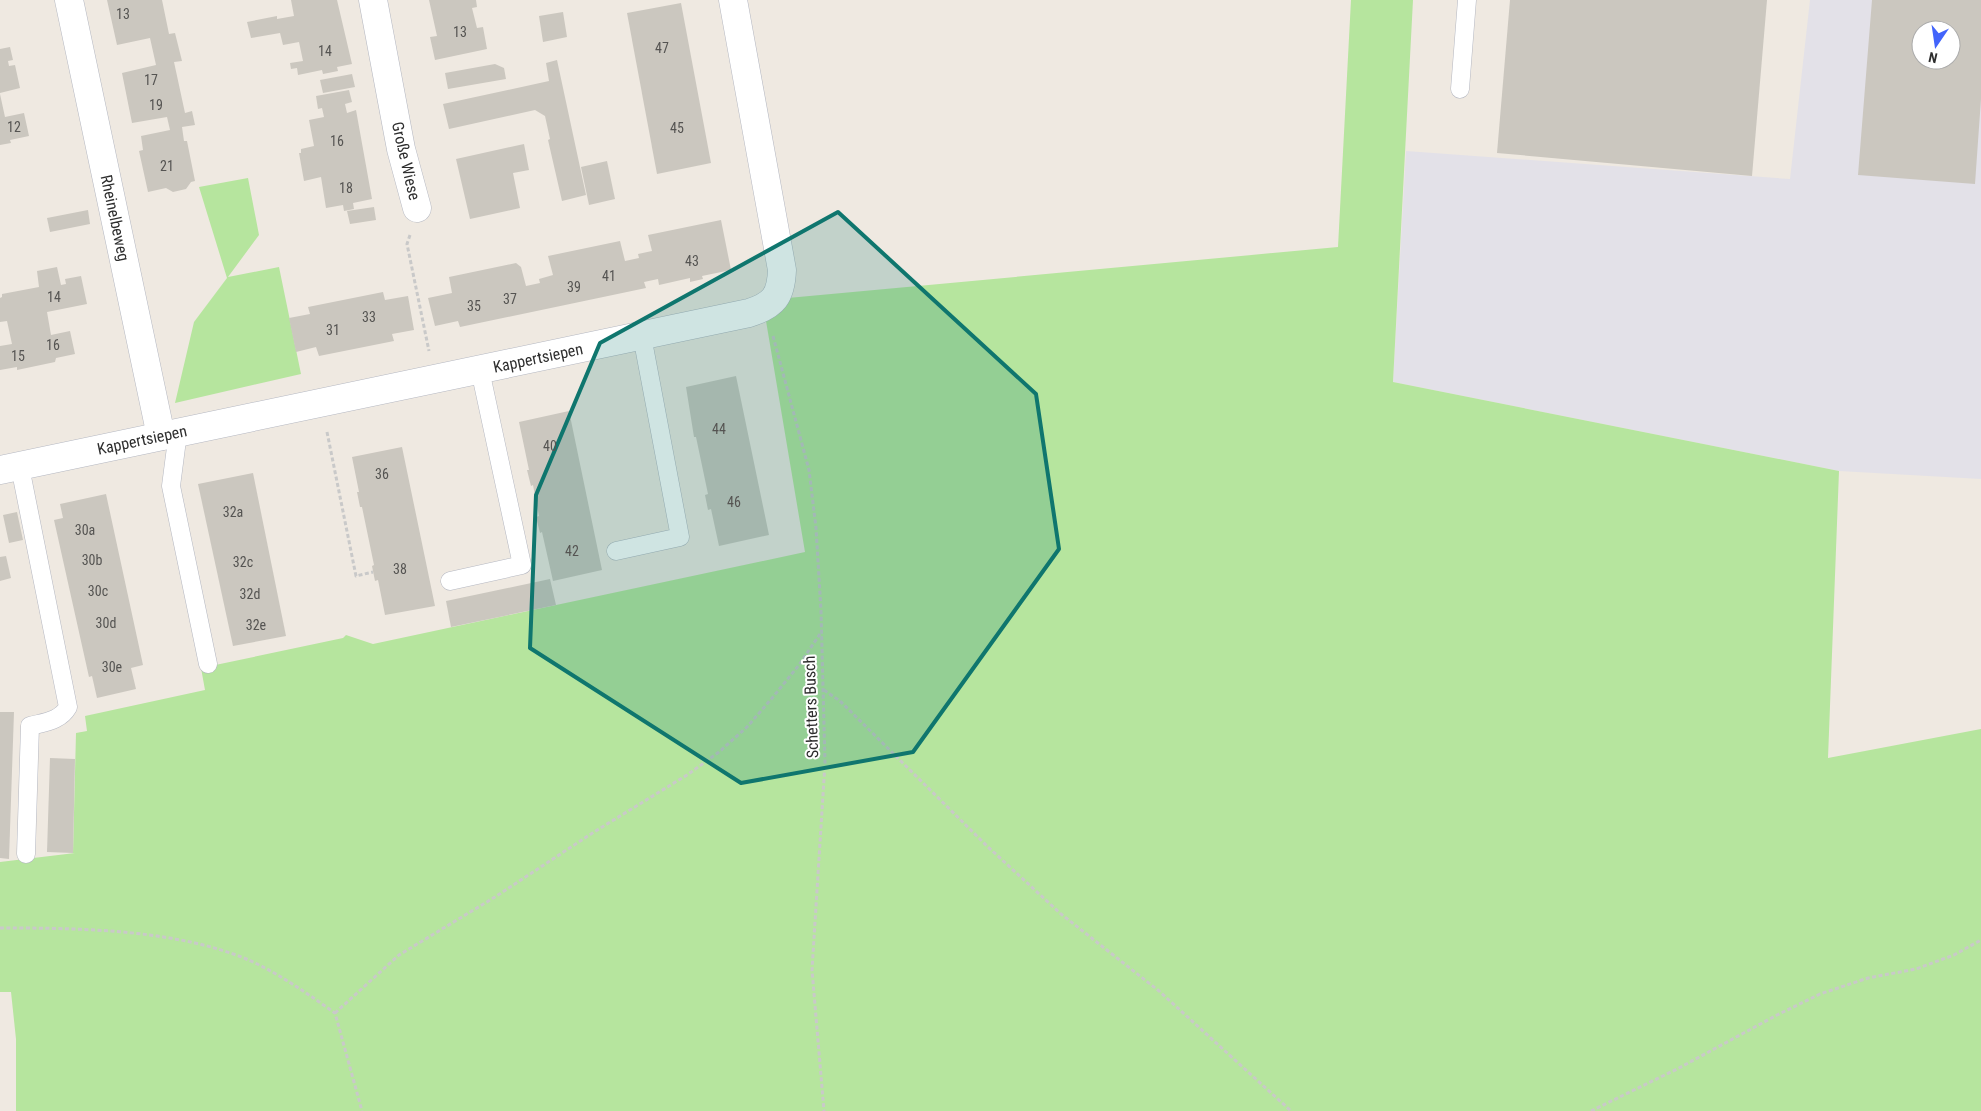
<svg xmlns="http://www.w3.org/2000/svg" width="1981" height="1111" font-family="'Roboto Condensed',sans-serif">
	<rect width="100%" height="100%" fill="#efe9e1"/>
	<path fill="#e3e1e8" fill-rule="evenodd" d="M1810 0H1981V479L1839 471 1393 382 1406 151 1790 179ZM1921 30H1951V60H1921Z"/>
	<g fill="#b6e59e">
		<polygon points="1351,0 1413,0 1393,382 1839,471 1828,758 1981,729 1981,1111 16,1111 16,1039 11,992 0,992 0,862 75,853 73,853 76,733 87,731 85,716 205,690 201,668 343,638 346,635 373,644 805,552 765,315 777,299 1338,247"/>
		<polygon points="248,178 259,235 228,277 279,267 301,374 175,403 194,322 227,278 199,187"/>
	</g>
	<g fill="#cbc7bf" fill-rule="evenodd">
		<polygon points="107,0 162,0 169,34 175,33 182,61 174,62 185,113 192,111 195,125 182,127 184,141 187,141 195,181 191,182 186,189 173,192 166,188 148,192 139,151 143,150 141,136 170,130 167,117 132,123 122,73 156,65 150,38 117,45"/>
		<polygon points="291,0 337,0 352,64 337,67 338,71 323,74 322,70 298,75 297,68 291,69 290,63 303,61 299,42 283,45 280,33 251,38 247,22 277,16 277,19 294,16"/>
		<polygon points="429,0 476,0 477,7 472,8 477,28 483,27 487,49 435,60 430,37 437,36"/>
		<polygon points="1510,0 1767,0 1752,176 1497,153"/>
		<path d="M1872 0H1981V99L1975 184 1858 175ZM1921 30H1951V60H1921Z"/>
		<polygon points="681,3 711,163 657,174 627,13"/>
		<polygon points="563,12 567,37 543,42 539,16"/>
		<polygon points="10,47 13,60 8,61 9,66 15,65 20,88 0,93 0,49"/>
		<polygon points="557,60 586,195 562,201 548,140 550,139 545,116 535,110 449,129 443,104 549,81 546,63"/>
		<polygon points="495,64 504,68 506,79 448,89 445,73"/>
		<polygon points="352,74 355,87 323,93 320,80"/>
		<polygon points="349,90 352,102 345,104 347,113 356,110 372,199 353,203 354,209 344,211 343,205 326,208 321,177 304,181 299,153 301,153 301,149 314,146 309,120 324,117 322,108 318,109 316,96"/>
		<polygon points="0,94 5,117 24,113 29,136 10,140 11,143 0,145"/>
		<polygon points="524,144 529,170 513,173 520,208 470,219 456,159"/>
		<polygon points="607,161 615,199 589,205 581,167"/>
		<polygon points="374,207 376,220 350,224 347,211"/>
		<polygon points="88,210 90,224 50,232 47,218"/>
		<polygon points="721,220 731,270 702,276 703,279 690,282 690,278 659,285 658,279 644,282 646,288 460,327 458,321 435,326 428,298 452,293 449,277 516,263 521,267 526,286 540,283 539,279 553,275 548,256 620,241 625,261 639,258 638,254 652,251 648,235"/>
		<polygon points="57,267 61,285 66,284 65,279 81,276 87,304 47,312 51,335 70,331 75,354 56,358 55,362 17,370 17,367 0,370 0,346 12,344 7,321 0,322 0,298 2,297 2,294 39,287 37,271"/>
		<polygon points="383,292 385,300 408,296 414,330 392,334 394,341 319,356 316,347 296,352 289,318 310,314 308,307"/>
		<polygon points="736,376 769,535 719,546 711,509 708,510 705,495 708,494 696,437 694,437 686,387"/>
		<polygon points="569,411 602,570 553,581 542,532 540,533 536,517 539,516 533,485 531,486 527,470 529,470 519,422"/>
		<polygon points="402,447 435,606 385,615 378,580 375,581 372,566 374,565 362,507 360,507 357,492 359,492 352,457"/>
		<polygon points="253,473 286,636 233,646 198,484"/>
		<polygon points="106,494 143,665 131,668 136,689 97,698 92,676 89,677 54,520 63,518 60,504"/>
		<polygon points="17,512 23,540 9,543 3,515"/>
		<polygon points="6,556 11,578 0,581 0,557"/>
		<polygon points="550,579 556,605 451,627 446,601"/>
		<polygon points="0,712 14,712 9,859 0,858"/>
		<polygon points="50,758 75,759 73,853 47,852"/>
	</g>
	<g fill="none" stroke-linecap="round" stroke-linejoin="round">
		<defs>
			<g id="lane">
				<polyline points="1460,89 1467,0"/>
				<polyline points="178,432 171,486 208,664"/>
				<path d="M20 467 68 707C60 721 45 722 30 726L26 854"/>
				<polyline points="616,551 680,537 642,336"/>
				<polyline points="450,581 522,565 480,370"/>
			</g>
			<g id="street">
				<polyline points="69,0 161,436"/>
				<polyline points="373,0 401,149 417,208"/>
				<path d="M0 470 749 313C774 305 781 296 782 270L733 0"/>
			</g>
		</defs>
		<use href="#lane" stroke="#b4b7c1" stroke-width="19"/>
		<use href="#street" stroke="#b4b7c1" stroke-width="29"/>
		<g stroke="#c9c9c9" stroke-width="3" stroke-dasharray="4 2.5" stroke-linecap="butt">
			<polyline points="410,235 407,244 429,351"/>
			<polyline points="773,336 809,470 816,528 821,611 825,763 812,970 824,1111"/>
			<polyline points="327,432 356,576 373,572"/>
			<polyline points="824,690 840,701 987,846 1061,914 1159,991 1291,1111"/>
			<path d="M0 928C79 928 178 929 251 961 281 975 308 994 335 1013L362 1111"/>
			<polyline points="335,1013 399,955 495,897 594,832 687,775 719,752 747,727 773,697 799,665 820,634"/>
			<polyline points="1591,1111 1679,1068 1777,1015 1820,994 1868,978 1916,969 1954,955 1981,940"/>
		</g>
		<use href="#lane" stroke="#fff" stroke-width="18"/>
		<use href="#street" stroke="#fff" stroke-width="28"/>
	</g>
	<path fill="#0f766e" fill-opacity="0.2" stroke="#0f766e" stroke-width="4" stroke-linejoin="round" d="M838 212 1036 394 1059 549 913 752 741 783 530 648 536 495 600 343Z"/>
	<g text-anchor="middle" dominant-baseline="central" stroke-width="4" stroke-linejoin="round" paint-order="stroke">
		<g font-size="14" fill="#555452">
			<text x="123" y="14">13</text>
			<text x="460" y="32">13</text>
			<text x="662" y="48">47</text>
			<text x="325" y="51">14</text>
			<text x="151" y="80">17</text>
			<text x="156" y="105">19</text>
			<text x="14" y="127">12</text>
			<text x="677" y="128">45</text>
			<text x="337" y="141">16</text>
			<text x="167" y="166">21</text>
			<text x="346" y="188">18</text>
			<text x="692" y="261">43</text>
			<text x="609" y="276">41</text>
			<text x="574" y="287">39</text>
			<text x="54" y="297">14</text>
			<text x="510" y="299">37</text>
			<text x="474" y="306">35</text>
			<text x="369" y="317">33</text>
			<text x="333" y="330">31</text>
			<text x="53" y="345">16</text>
			<text x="18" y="356">15</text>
			<text x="719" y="429">44</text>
			<text x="550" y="446">40</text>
			<text x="382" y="474">36</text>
			<text x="734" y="502">46</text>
			<text x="233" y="512">32a</text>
			<text x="85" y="530">30a</text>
			<text x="572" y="551">42</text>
			<text x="92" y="560">30b</text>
			<text x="243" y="562">32c</text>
			<text x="400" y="569">38</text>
			<text x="98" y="591">30c</text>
			<text x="250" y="594">32d</text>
			<text x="106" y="623">30d</text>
			<text x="256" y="625">32e</text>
			<text x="112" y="667">30e</text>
		</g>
		<g font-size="16" fill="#2e2e2e" stroke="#fff">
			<text transform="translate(406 161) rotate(77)">Große Wiese</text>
			<text transform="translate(115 218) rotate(78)">Rheinelbeweg</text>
			<text transform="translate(538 358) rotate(-12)">Kappertsiepen</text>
			<text transform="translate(142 440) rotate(-12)">Kappertsiepen</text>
			<text transform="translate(811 707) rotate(-92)">Schetters Busch</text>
		</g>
	</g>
	<g transform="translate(1936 45) rotate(193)"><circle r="24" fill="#ffffff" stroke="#ababab"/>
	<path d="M0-4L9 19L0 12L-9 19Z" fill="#4264fb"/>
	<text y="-8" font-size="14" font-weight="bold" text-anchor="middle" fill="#2e2e2e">N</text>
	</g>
</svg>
